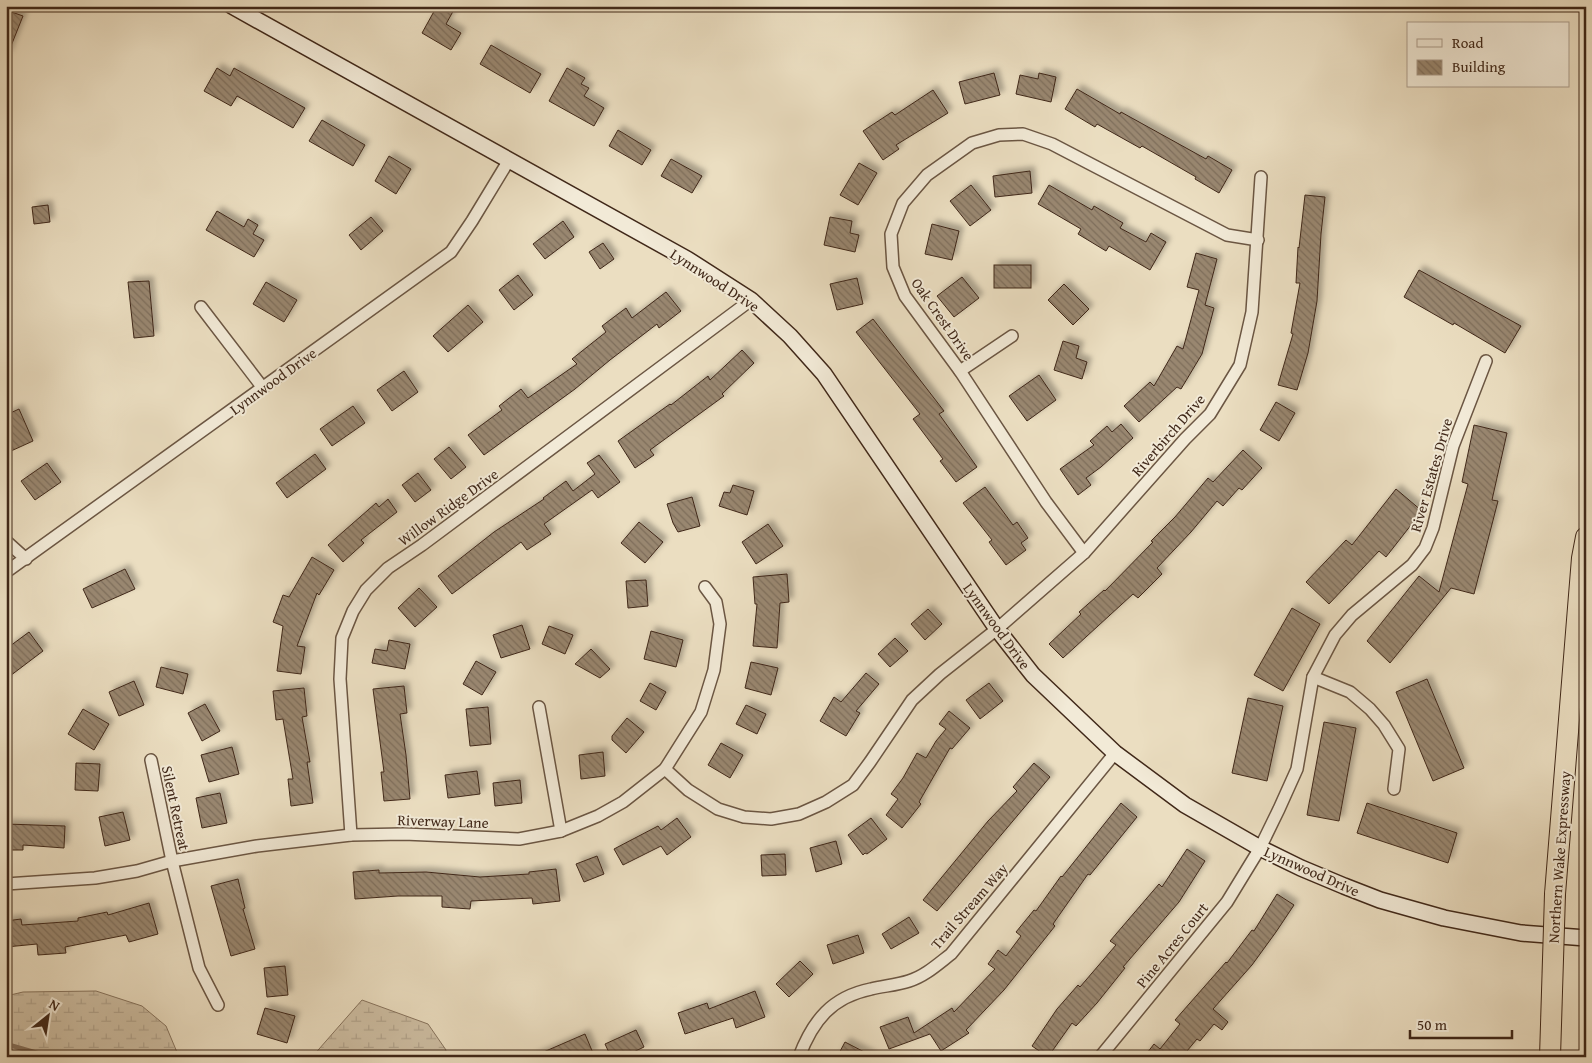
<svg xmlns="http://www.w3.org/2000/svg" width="1592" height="1063" font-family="'Gentium Book Plus',serif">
	<defs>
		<pattern id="wetland-marsh" width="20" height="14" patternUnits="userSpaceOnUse" patternTransform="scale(1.25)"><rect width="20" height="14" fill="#cebfa4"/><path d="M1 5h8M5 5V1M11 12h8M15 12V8" fill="none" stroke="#b2a48d"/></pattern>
		<pattern id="building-back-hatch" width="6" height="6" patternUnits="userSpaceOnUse" patternTransform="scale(1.25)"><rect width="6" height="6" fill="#998770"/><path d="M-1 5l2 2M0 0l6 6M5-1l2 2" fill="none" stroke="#7e6e5b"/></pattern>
		<filter id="shadow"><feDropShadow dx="4.5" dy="-4.5" stdDeviation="2.5" flood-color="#0004"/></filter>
	</defs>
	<rect width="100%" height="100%" fill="#ebdec1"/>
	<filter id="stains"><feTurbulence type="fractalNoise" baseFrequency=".004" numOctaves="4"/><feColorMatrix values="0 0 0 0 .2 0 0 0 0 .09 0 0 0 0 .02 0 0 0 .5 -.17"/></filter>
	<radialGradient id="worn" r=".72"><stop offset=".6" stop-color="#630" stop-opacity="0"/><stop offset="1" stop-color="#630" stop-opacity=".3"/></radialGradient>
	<g fill="url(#wetland-marsh)" stroke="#87745e">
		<polygon points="96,991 142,1006 166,1026 179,1057 6,1057 6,996 23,992"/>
		<polygon points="362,1000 428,1024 446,1050 444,1057 312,1057"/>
	</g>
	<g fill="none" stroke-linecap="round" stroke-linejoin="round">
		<polyline stroke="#84705c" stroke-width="4.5" points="6,1044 51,1057"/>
	</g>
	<g fill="url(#building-back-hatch)" stroke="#402819" filter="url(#shadow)">
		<polygon points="437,6 456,6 446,24 461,33 451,50 422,33"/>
		<polygon points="6,10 23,16 7,56 6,56"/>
		<polygon points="491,45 541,74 530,93 480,64"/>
		<polygon points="217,68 230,76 234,68 305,108 293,128 237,96 231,106 204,91"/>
		<polygon points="567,68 585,78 581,84 589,88 584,96 604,108 594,126 549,101"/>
		<polygon points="994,73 1000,95 965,104 959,82"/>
		<polygon points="1039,73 1056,77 1051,102 1016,94 1020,75 1038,79"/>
		<polygon points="1077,89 1120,114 1121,112 1206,159 1208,156 1232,170 1219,193 1195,179 1196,177 1142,146 1140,148 1097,124 1095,127 1065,109"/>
		<polygon points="933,90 948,113 896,145 899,149 883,160 863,131 892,112 895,115"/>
		<polygon points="322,120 365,145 353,166 309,141"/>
		<polygon points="618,130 651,150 642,165 609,146"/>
		<polygon points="389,156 411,169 396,194 375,181"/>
		<polygon points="671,159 702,176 692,193 661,176"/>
		<polygon points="859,163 877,173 858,205 840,195"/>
		<polygon points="1030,171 1032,193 995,197 993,176"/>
		<polygon points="971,185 991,210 970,226 950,201"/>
		<polygon points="1049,185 1092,210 1094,206 1123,223 1120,228 1146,242 1151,233 1166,242 1150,270 1109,246 1106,251 1078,234 1081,229 1038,204"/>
		<polygon points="1305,195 1325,197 1321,234 1317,301 1308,353 1297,390 1278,385 1293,334 1291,333 1300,283 1296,283 1298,247 1299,248"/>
		<polygon points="48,205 50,222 34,224 32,207"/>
		<polygon points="217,211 244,227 248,219 258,225 253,234 264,240 254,257 206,230"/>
		<polygon points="371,217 383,231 361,250 349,235"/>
		<polygon points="830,217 852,221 850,233 859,235 855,252 824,245"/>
		<polygon points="563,221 574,237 545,259 533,244"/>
		<polygon points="932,224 959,231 952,260 925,254"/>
		<polygon points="603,243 614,259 600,269 589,252"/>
		<polygon points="1196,253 1217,259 1205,305 1214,308 1202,354 1181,389 1177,387 1139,422 1124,406 1150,382 1154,386 1177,346 1183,349 1199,290 1187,287"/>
		<rect x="994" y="265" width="37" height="23"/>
		<polygon points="1419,270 1521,326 1505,353 1454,323 1453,325 1404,297"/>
		<polygon points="518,275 533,295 514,310 499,290"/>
		<polygon points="962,277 979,298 954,317 937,296"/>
		<polygon points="857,278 863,304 837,310 830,284"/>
		<polygon points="149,281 154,336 134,338 128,282"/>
		<polygon points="266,282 297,300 284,322 253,304"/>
		<polygon points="1064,284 1089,309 1073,325 1048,300"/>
		<polygon points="666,292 681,311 659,328 657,324 610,360 575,389 484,455 468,435 502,410 499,406 521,389 528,398 577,364 572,359 606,332 602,326 626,308 632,318"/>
		<polygon points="468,305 483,322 448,352 433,336"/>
		<polygon points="873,319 944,411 939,414 977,467 956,482 940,461 943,459 913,419 920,414 856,332"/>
		<polygon points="1063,341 1079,346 1076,358 1087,362 1082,379 1054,370"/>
		<polygon points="742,350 754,363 722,394 724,396 650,450 654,455 635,468 618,441 670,404 671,405 708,376 710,380"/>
		<polygon points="404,371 418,392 392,411 377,390"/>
		<polygon points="1039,375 1056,400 1027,421 1009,396"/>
		<polygon points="1276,402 1295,413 1279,441 1260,430"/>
		<polygon points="353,406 365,423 332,446 320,429"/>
		<polygon points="19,409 33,441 11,451 6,440 6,415"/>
		<polygon points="1121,424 1133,438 1101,467 1086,478 1091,485 1078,495 1060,469 1094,445 1090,441 1107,426 1112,432"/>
		<polygon points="1474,425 1507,433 1492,500 1498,501 1474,594 1451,588 1390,663 1367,641 1419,576 1439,592 1468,484 1462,482"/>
		<polygon points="449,447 466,467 451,479 434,459"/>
		<polygon points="1243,450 1262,468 1242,490 1239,488 1223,506 1217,501 1191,532 1157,568 1162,574 1138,598 1133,594 1063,658 1049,644 1081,614 1079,612 1104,590 1105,591 1153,542 1151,541 1175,517 1208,478 1213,482"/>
		<polygon points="315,454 326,469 287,498 276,483"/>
		<polygon points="599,455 620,482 598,498 592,490 544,524 551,534 527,550 521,542 452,594 438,576 494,532 544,499 543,498 566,481 573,491 595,474 587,463"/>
		<polygon points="47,463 61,482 35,500 21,481"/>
		<polygon points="418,473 431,490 415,502 402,485"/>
		<polygon points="733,485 754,491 747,515 719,506 724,492 730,493"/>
		<polygon points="985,487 1013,525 1017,522 1028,538 1021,543 1026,550 1006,565 989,542 992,540 963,503"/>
		<polygon points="1396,489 1422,511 1386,557 1379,551 1329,604 1306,582 1346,540 1352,545"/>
		<polygon points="692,497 700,526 678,532 673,523 667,504"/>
		<polygon points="388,499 397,512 361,540 364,543 343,562 328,545 376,503 379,507"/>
		<polygon points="639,522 663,542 645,563 621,543"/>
		<polygon points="768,524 783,546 756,564 742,542"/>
		<polygon points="312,557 334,570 319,595 317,593 297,646 305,647 301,674 277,671 283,626 273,622 283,595 289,597"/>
		<polygon points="125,569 135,589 92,608 83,589"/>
		<polygon points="787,574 789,602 780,603 777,648 753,646 757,604 755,604 753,577"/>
		<polygon points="646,580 648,606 628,608 626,581"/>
		<polygon points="419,588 437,607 415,627 398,608"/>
		<polygon points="1292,608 1320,624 1283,691 1254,675"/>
		<polygon points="928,609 942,624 925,640 911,624"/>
		<polygon points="522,625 530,649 501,658 493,635"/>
		<polygon points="549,626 573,635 565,654 542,644"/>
		<polygon points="651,631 683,640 676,667 644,659"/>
		<polygon points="29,632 43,651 6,679 6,649"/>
		<polygon points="895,638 908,651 890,667 878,654"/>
		<polygon points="389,640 410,644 405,669 372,663 375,649 387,651"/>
		<polygon points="591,649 610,669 600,678 575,664"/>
		<polygon points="476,661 496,672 482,695 463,684"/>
		<polygon points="751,662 778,668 771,695 745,688"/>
		<polygon points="161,667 188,674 183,694 156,687"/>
		<polygon points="866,673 879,684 856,711 860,713 846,736 820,721 834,697 841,702"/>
		<polygon points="1427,679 1464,768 1433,781 1396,692"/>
		<polygon points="134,681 144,705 119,716 109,692"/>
		<polygon points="650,683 666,692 656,710 640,701"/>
		<polygon points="989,683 1003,701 980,719 966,700"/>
		<polygon points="404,686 407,713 400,714 406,755 410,799 384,801 381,772 384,772 373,689"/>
		<polygon points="304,688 307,716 302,717 310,762 307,762 313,803 291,806 288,779 293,779 283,719 276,720 273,691"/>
		<polygon points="1248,698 1283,706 1267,781 1232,773"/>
		<polygon points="205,704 220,731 202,741 188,713"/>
		<polygon points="746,705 766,714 757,734 736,724"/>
		<polygon points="488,707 491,744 470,746 466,709"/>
		<polygon points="83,709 109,724 94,750 68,734"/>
		<polygon points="949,711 970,728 952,749 950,748 919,802 921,804 902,828 886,815 898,799 891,794 903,778 917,753 926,758 936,741 946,729 939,724"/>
		<polygon points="627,718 644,732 626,753 612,740 612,736"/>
		<polygon points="1324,722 1356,728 1339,821 1307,815"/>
		<polygon points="721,743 743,755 730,778 708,765"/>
		<polygon points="232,747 239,774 209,782 201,755"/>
		<polygon points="603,752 605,776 581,779 579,755"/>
		<polygon points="76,763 100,764 98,791 75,790"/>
		<polygon points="1034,763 1050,777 937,911 923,900 988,821 1017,791 1013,787"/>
		<polygon points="477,771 480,794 448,798 445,775"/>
		<polygon points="520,780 522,803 495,806 493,783"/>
		<polygon points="220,793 227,823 202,828 196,798"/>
		<polygon points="1121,803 1137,817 1090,875 1088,874 1053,924 1055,926 1004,990 966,1030 969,1033 941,1051 930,1034 889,1049 880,1027 908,1017 914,1033 952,1008 954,1012 995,969 988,964 998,950 1006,956 1021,936 1016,932 1034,910 1036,911 1061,876 1062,877"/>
		<polygon points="1367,803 1457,833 1448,863 1357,833"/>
		<polygon points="123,812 130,840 105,846 99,817"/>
		<polygon points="677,818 691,837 667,855 661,846 623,865 614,849 658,826 661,830"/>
		<polygon points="871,818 887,839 867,854 865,853 863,855 848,835"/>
		<polygon points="6,824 65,826 64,848 23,845 23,850 6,850"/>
		<polygon points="836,841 842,864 816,872 810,848"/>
		<polygon points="1187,849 1205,861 1179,902 1123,967 1125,968 1097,1003 1076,1026 1072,1023 1048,1057 1032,1046 1057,1009 1078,985 1080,987 1116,945 1110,941 1159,884 1162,887"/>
		<polygon points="785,854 786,875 762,876 761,855"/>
		<polygon points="597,856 604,874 584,882 576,864"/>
		<polygon points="556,869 560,901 533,904 532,898 471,901 470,909 442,907 442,896 398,896 355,899 353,872 379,870 379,873 426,872 480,877 529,874 529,872"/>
		<polygon points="238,879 245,908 243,909 255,949 231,956 211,886"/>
		<polygon points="1277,894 1294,905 1276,932 1252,965 1213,1009 1228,1022 1222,1030 1214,1024 1200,1041 1197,1039 1182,1057 1144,1057 1154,1044 1160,1049 1180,1024 1175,1020 1226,962 1227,963 1252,930 1254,931"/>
		<polygon points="149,903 158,934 129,942 126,935 65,947 66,953 38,955 37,944 6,947 6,921 21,919 22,925 78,921 78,918 107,912 108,915"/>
		<polygon points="909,917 919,933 891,949 882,934"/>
		<polygon points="858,935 864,953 833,964 827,945"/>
		<polygon points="800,961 813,974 789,997 776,984"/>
		<polygon points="285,966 288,995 267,997 264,968"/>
		<polygon points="755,991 765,1017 736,1028 733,1018 685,1034 678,1013 707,1003 709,1009"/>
		<polygon points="265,1008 295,1016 287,1043 257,1034"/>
		<polygon points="636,1030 644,1047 623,1057 611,1057 605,1044"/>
		<polygon points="585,1034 593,1053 585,1057 532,1057"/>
		<polygon points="845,1042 874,1057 837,1057"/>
	</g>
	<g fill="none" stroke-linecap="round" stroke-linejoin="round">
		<defs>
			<g id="street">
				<polyline points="201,307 263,388"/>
				<polyline points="960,371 1012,336"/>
				<polyline points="6,541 26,559"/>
				<polyline points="1084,553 1046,502 960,371 905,296 893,267 891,234 903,203 927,175 972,143 999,135 1023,134 1052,144 1227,235 1258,240"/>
				<polyline points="6,572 451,252 472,221 509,160"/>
				<polyline points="1313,677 1350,692 1370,709 1384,725 1399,749 1394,789"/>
				<polyline points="539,707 561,831"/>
				<polyline points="151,760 172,861 199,968 218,1005"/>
				<polyline points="665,769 688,790 718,809 744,817 771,819 799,814 826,802 853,785 870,762 912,700 940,674 997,629 1084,553 1185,439 1210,414 1240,365 1252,312 1261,177"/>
				<polyline points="351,835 340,679 342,638 353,611 366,590 388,568 422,545 751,300"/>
				<polyline points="6,884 95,878 137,871 172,861 257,846 351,835 404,834 519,839 561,831 598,816 623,802 665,769 701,712 714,670 720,624 716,602 705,587"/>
				<path d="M799 1057C813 1020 832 997 871 989 883 986 897 985 909 981 925 976 938 964 951 954L1115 753"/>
				<polyline points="1100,1057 1227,902 1260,848 1279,809 1297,769 1313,677 1335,635 1352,615 1412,565 1425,548 1433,528 1453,446 1486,361"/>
			</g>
			<polyline id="secondary" points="232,6 687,259 751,300 790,336 824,374 997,629 1033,675 1115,753 1185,805 1260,848 1301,868 1344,886 1380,900 1444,918 1521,933 1586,938"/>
			<polyline id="highway" points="1555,894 1582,558 1586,537"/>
		</defs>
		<use href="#street" stroke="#6b5643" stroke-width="14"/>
		<use href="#secondary" stroke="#402819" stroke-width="18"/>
		<use href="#highway" stroke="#402819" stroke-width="22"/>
		<use href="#street" stroke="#f2ead7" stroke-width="11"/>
		<use href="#secondary" stroke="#f2ead7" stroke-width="15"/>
		<use href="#highway" stroke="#ebdec1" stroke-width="20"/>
		<defs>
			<polyline id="highway-bridge" points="1550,1057 1555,894"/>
		</defs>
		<use href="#highway-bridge" stroke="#402819" stroke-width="22" stroke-linecap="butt"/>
		<use href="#highway-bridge" stroke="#ebdec1" stroke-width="20"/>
	</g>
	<g text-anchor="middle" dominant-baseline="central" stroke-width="4" stroke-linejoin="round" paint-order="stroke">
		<g font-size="15" fill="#402819" stroke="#f2ead7">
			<text transform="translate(715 280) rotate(33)">Lynnwood Drive</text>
			<text transform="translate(943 319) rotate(55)">Oak Crest Drive</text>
			<text transform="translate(273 381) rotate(-36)">Lynnwood Drive</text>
			<text transform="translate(1168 435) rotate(-49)">Riverbirch Drive</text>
			<text transform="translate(1431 475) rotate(-74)">River Estates Drive</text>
			<text transform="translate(448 507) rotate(-36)">Willow Ridge Drive</text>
			<text transform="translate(997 626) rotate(54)">Lynnwood Drive</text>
			<text transform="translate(176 808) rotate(78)">Silent Retreat</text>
			<text transform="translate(443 821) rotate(2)">Riverway Lane</text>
			<text transform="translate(1559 857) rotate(-86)">Northern Wake Expressway</text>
			<text transform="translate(1312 871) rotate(24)">Lynnwood Drive</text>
			<text transform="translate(969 906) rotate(-49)">Trail Stream Way</text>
			<text transform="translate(1172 945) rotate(-51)">Pine Acres Court</text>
		</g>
	</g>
	<rect width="1592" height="1063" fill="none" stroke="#ebdec1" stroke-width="25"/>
	<rect x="8" y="8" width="1577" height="1048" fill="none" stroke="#402819" stroke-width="2.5"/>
	<rect x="12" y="12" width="1567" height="1038" fill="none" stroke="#402819"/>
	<rect x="1407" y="22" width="162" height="65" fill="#f2ead7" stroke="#ab9c8b"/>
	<rect x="1417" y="39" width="25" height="8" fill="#f2ead7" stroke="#ab9c8b"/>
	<text x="1452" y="48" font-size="15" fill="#402819">Road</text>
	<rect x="1417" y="60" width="25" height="15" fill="url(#building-back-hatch)" stroke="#ab9c8b"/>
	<text x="1452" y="72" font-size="15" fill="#402819">Building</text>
	<g transform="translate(48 1016) rotate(30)" stroke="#f2ead7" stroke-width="4" paint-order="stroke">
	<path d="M0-4L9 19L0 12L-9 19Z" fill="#402819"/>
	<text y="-8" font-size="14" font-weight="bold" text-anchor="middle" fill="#402819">N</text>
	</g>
	<path d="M1410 1030v8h102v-8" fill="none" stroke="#402819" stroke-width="2.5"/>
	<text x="1417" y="1030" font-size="15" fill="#402819" stroke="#f2ead7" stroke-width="4" paint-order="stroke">50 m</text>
	<rect width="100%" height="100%" filter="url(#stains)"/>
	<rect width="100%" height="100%" fill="url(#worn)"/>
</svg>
